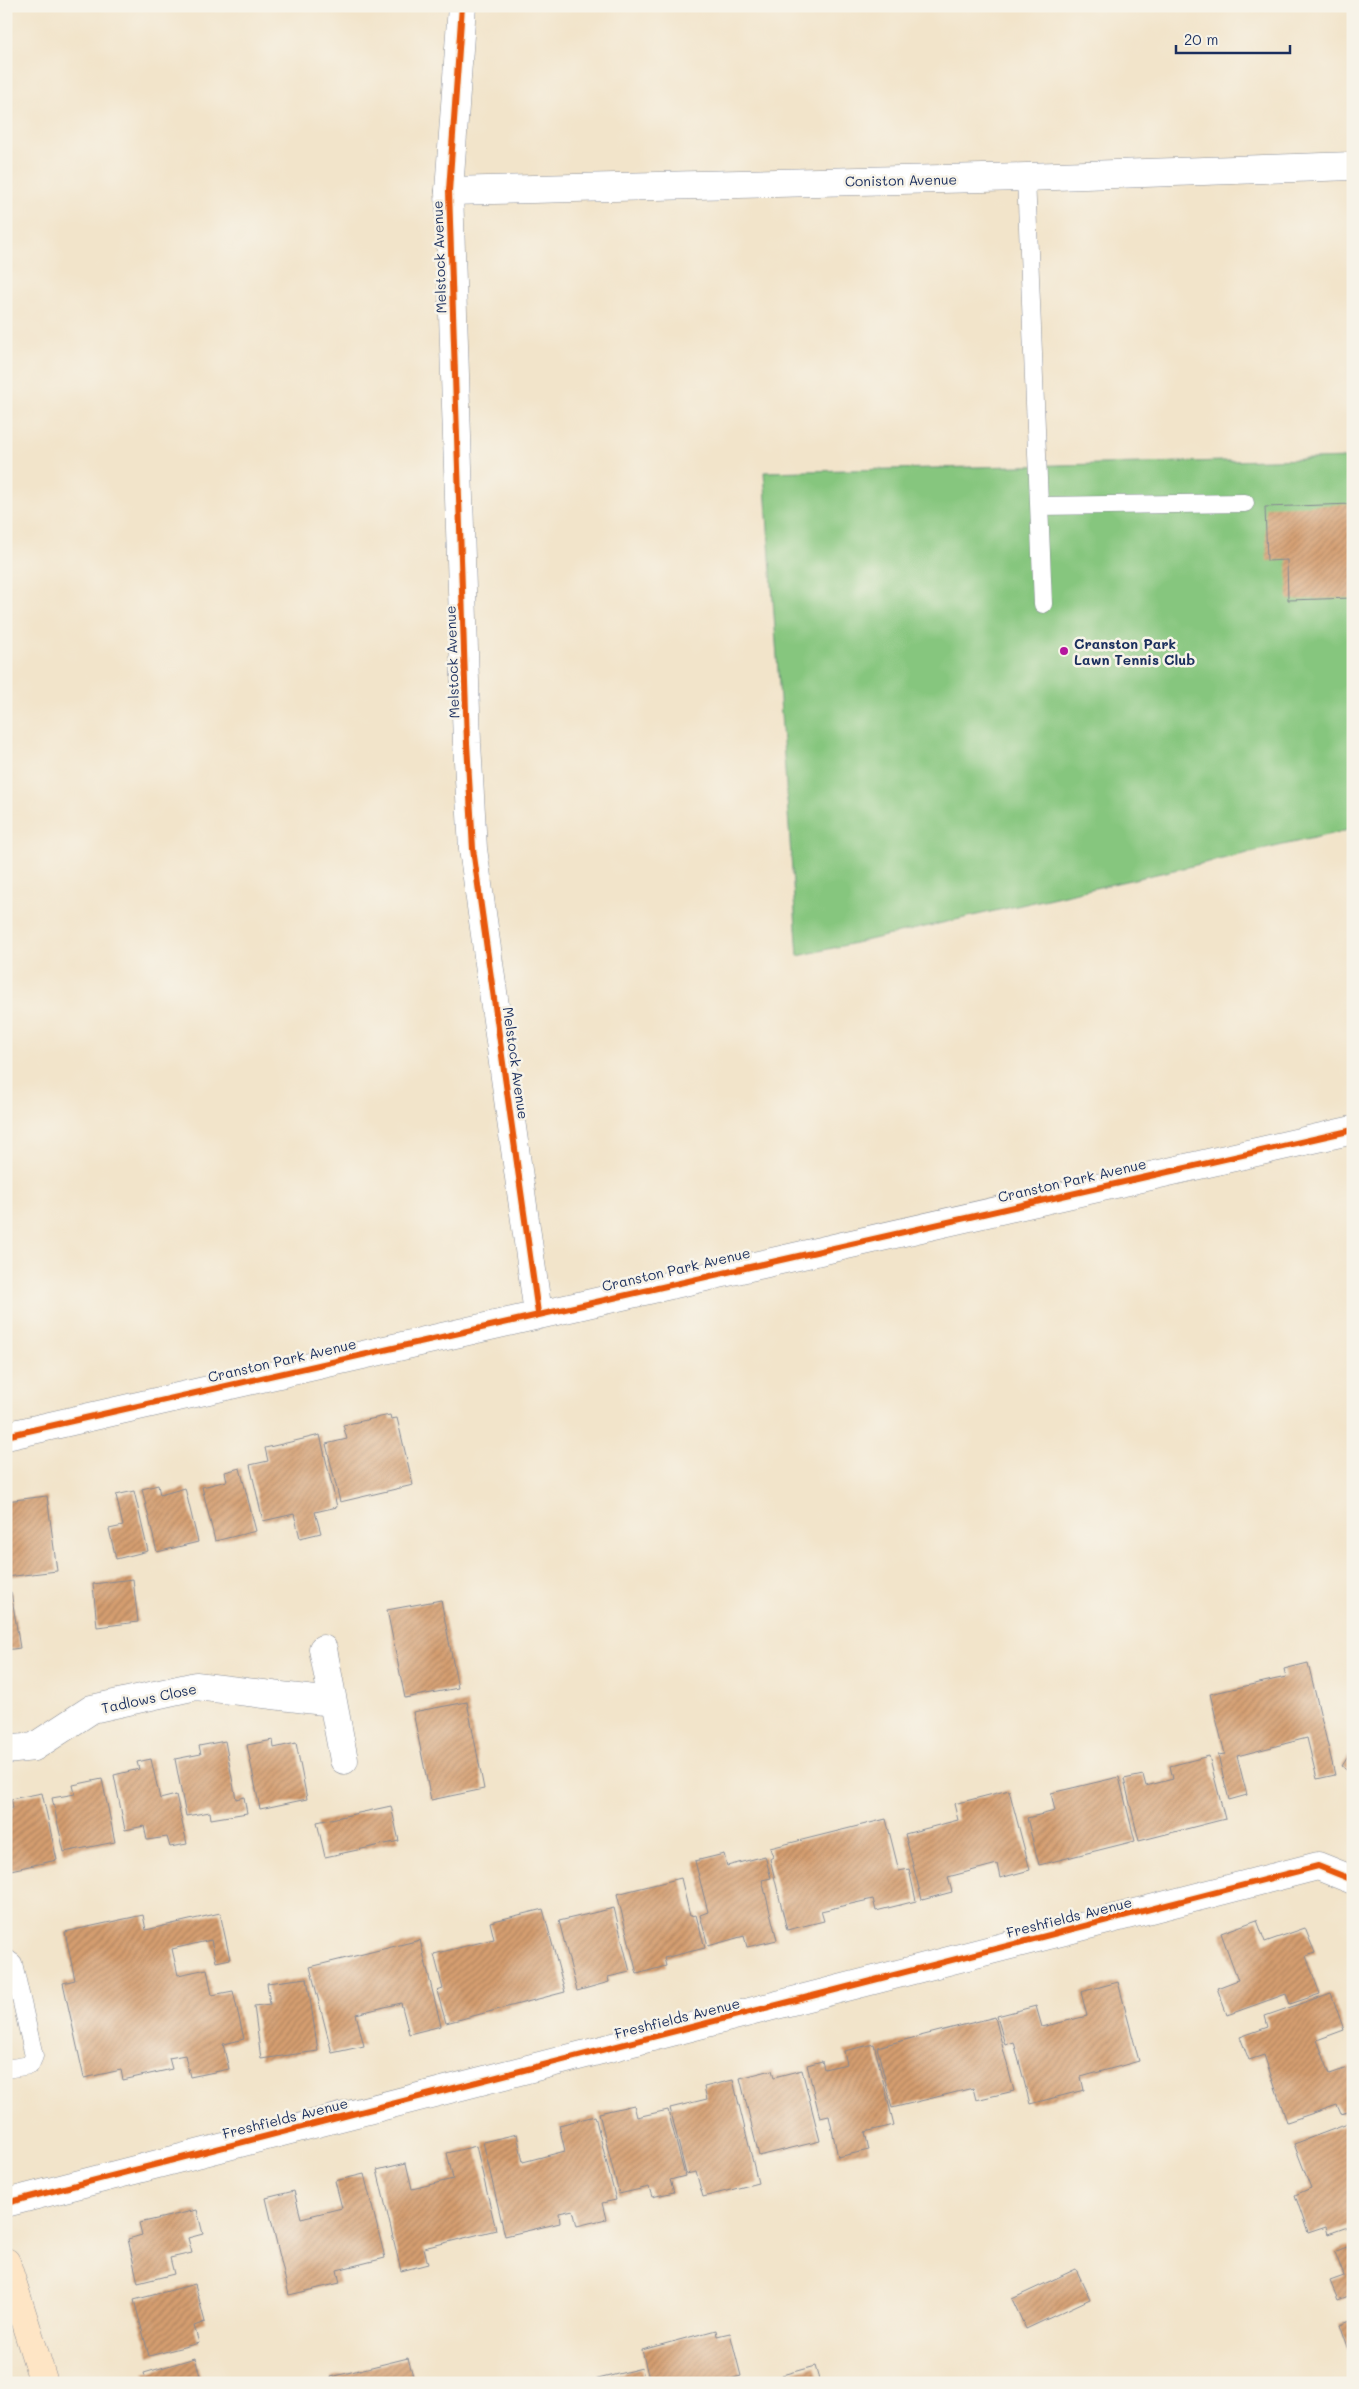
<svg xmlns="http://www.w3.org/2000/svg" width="1359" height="2389" font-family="Mali,sans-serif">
	<defs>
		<pattern id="building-hatch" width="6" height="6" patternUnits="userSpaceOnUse" patternTransform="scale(1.25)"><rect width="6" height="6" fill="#d59e70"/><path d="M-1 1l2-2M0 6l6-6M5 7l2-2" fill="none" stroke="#ac815f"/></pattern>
	</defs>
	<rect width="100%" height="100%" fill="#f7f3e8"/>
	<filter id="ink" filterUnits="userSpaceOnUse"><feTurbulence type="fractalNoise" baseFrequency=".02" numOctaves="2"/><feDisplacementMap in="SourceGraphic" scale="10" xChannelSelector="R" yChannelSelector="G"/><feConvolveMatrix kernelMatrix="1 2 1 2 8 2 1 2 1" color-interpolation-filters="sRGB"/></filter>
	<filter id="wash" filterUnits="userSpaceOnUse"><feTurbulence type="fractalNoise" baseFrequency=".0096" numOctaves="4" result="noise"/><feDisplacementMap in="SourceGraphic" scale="20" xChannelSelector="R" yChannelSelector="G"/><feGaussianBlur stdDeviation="1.12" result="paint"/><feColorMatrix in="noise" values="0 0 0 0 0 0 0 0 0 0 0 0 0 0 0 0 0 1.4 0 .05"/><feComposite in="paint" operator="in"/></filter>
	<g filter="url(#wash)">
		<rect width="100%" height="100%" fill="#f2e4ca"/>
		<polygon fill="#86c67e" stroke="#507a6e" points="1353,458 1353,829 798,956 764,472"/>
		<g id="blocks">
			<g fill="url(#building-hatch)">
				<polygon points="1353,504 1353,598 1288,600 1287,560 1267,561 1265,507"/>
				<polygon points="390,1415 391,1419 397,1418 413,1485 340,1502 326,1444 347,1439 343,1425"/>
				<polygon points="320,1435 337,1507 315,1512 321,1533 300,1538 294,1514 263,1521 250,1465 268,1461 265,1448"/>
				<polygon points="240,1468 256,1531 215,1541 202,1487 227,1481 225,1472"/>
				<polygon points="158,1485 160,1495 185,1488 198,1542 157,1552 142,1489"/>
				<polygon points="134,1491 148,1551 116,1559 109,1529 123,1526 116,1495"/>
				<polygon points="47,1496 57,1571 6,1577 6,1501"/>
				<polygon points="133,1579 138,1622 97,1627 93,1584"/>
				<polygon points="11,1592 20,1648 6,1650 6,1593"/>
				<polygon points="441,1600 458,1688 405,1698 387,1610"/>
				<polygon points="1308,1663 1335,1775 1317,1779 1307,1738 1237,1756 1247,1795 1229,1800 1218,1755 1225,1754 1210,1694 1286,1677 1284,1669"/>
				<polygon points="467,1702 484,1789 431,1800 413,1712"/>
				<polygon points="273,1740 274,1748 296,1743 307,1799 260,1809 247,1745"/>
				<polygon points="225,1741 236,1799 244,1797 247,1813 211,1819 210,1812 186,1816 175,1759 201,1754 199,1746"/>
				<polygon points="1353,1749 1353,1773 1342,1766"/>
				<polygon points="1209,1756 1225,1819 1139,1841 1124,1779 1143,1775 1146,1786 1173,1779 1170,1766"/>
				<polygon points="151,1759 160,1799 176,1795 187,1844 170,1847 167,1837 147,1840 144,1826 125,1830 114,1775 139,1769 137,1762"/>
				<polygon points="1119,1777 1135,1841 1039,1865 1027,1818 1055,1811 1051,1793"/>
				<polygon points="102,1779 115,1842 64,1852 52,1798 75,1794 73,1785"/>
				<polygon points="1009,1790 1030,1870 1000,1878 997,1864 948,1877 952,1892 922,1900 905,1834 958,1820 954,1804"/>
				<polygon points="42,1793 57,1860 6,1871 6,1809 13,1808 11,1799"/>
				<polygon points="391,1806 399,1841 325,1857 317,1822"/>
				<polygon points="886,1819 899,1871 909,1869 916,1901 876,1911 873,1899 842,1906 821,1911 824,1921 787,1930 770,1859 773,1857 770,1848"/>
				<polygon points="724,1854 727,1866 765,1856 771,1878 762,1880 777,1940 747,1947 744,1936 708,1946 700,1915 708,1912 695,1861"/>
				<polygon points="681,1878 690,1916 696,1915 705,1948 664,1958 666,1966 637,1974 617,1894"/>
				<polygon points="614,1908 630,1972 608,1977 609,1982 577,1991 559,1921"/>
				<polygon points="543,1909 565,1992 446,2023 437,1991 443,1989 434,1954 494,1939 490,1922"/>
				<polygon points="220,1913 230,1959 216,1962 211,1940 172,1949 178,1975 207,1969 212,1995 233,1991 244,2039 223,2044 229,2069 190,2077 185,2055 169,2058 172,2069 123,2080 121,2070 84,2078 63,1983 75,1980 65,1932 143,1915 146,1930"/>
				<polygon points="1257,1920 1265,1942 1305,1928 1315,1953 1306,1956 1320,1994 1290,2004 1286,1994 1227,2015 1217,1988 1238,1980 1221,1933"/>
				<polygon points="420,1940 441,2026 409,2034 401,2003 356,2014 364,2046 332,2053 310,1967"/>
				<polygon points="307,1978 318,2051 261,2059 254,2006 270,2004 267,1983"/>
				<polygon points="1118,1982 1139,2061 1081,2077 1084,2090 1030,2104 1014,2042 1005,2045 997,2016 1036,2006 1042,2027 1087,2016 1081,1992"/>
				<polygon points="1331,1993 1344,2030 1317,2040 1330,2074 1353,2066 1353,2110 1341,2114 1337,2105 1287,2122 1264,2055 1249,2060 1240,2037 1268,2027 1265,2016"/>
				<polygon points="995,2017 1014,2091 976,2100 973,2088 892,2108 877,2047"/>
				<polygon points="874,2044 894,2125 865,2132 869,2150 838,2157 829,2116 820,2118 807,2065 822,2061 824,2069 847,2064 844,2051"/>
				<polygon points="772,2070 774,2077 802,2070 820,2141 759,2156 740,2078"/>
				<polygon points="733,2080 758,2183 703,2197 696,2172 686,2174 670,2108 707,2099 704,2087"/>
				<polygon points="634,2105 637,2117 668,2110 685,2176 670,2180 674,2192 652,2197 649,2187 619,2194 599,2113"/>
				<polygon points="595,2116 616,2200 602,2203 606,2219 577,2226 573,2210 559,2213 560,2223 505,2236 483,2142 517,2134 523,2162 565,2151 559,2125"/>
				<polygon points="1353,2122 1353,2225 1328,2234 1326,2227 1308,2233 1295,2195 1311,2188 1294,2144"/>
				<polygon points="476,2146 496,2230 424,2248 428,2264 401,2271 377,2170 406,2163 412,2189 453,2179 447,2153"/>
				<polygon points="364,2174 385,2258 337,2270 340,2283 289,2295 266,2198 294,2191 301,2218 342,2208 335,2181"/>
				<polygon points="197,2210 203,2234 188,2238 192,2253 170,2258 174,2274 138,2283 128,2239 142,2235 139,2223"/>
				<polygon points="1353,2245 1353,2301 1351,2295 1338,2300 1330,2281 1344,2276 1335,2252"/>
				<polygon points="1076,2269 1090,2299 1026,2329 1012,2299"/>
				<polygon points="195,2284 205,2322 194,2326 199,2343 149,2356 134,2300"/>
				<polygon points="1353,2319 1353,2348 1349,2350 1340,2324"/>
				<polygon points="716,2330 717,2336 730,2333 741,2376 716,2383 650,2383 642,2350"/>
				<polygon points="195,2358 202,2383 147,2383 144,2373"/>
				<polygon points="408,2358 415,2383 333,2383 331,2377"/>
				<polygon points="815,2366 820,2383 785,2383 782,2375"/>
				<polygon points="642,2368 645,2383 586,2383 586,2382"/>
			</g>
		</g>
	</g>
	<g filter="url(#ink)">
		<use href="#blocks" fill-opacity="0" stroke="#868a94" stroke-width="1"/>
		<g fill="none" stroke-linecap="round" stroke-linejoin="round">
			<defs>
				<g id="service">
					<polyline points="1026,177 1043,604"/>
					<polyline points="1040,506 1245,503"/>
					<polyline points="6,1958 13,1963 34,2056 30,2065 6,2069"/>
				</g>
				<g id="minor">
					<polyline points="462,6 449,191 467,743 473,849 538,1313"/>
					<polyline points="449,191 1026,177 1353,166"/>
					<polyline points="6,1436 1353,1130"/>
					<polyline points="323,1649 344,1760"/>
					<polyline points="6,1750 34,1747 92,1709 196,1686 332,1702"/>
					<polyline points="6,2203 1318,1866 1353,1880"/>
				</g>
				<polyline id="secondary" points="6,2262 44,2383"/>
			</defs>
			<use href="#service" stroke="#868a94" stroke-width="19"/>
			<use href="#minor" stroke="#868a94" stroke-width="29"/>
			<use href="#secondary" stroke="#868a94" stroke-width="29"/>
			<use href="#service" stroke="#fff" stroke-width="18"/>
			<use href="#minor" stroke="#fff" stroke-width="28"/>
			<use href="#secondary" stroke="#fee5c5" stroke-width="28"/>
			<defs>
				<g id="cycleway">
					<polyline points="462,6 449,191 467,743 473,849 538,1313"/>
					<polyline points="6,1436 1353,1130"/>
					<polyline points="6,2203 1318,1866 1353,1880"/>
				</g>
			</defs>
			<use href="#cycleway" stroke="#f7f3e8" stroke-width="9"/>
			<use href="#cycleway" stroke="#e8590c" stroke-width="6"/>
		</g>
	</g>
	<circle fill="#b5179e" stroke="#f7f3e8" stroke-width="2" cx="1064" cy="651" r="5"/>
	<g text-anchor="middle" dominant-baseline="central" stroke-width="5" stroke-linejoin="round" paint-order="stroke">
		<g font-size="14" fill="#1b2f5e" stroke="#f7f3e8">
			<text transform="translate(901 180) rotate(-1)">Coniston Avenue</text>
			<text transform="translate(439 257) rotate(-92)">Melstock Avenue</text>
			<text transform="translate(452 662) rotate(-92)">Melstock Avenue</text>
			<text transform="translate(516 1063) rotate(82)">Melstock Avenue</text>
			<text transform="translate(1072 1180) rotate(-13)">Cranston Park Avenue</text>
			<text transform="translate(676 1269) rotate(-13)">Cranston Park Avenue</text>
			<text transform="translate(282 1360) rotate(-13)">Cranston Park Avenue</text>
			<text transform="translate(149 1698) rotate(-12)">Tadlows Close</text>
			<text transform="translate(1069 1917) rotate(-14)">Freshfields Avenue</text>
			<text transform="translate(677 2018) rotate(-14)">Freshfields Avenue</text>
			<text transform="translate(285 2118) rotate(-14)">Freshfields Avenue</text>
		</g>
		<g font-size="14" font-weight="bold" fill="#1b2f5e" stroke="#f7f3e8" text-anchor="start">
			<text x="1074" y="643">Cranston Park<tspan x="1074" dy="16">Lawn Tennis Club</tspan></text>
		</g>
	</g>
	<rect width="1359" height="2389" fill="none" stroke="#f7f3e8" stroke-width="25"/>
	<path d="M1176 45v8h114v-8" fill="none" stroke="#1b2f5e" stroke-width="2.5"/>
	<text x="1184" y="45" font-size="15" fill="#1b2f5e" stroke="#f7f3e8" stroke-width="4" paint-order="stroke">20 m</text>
</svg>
